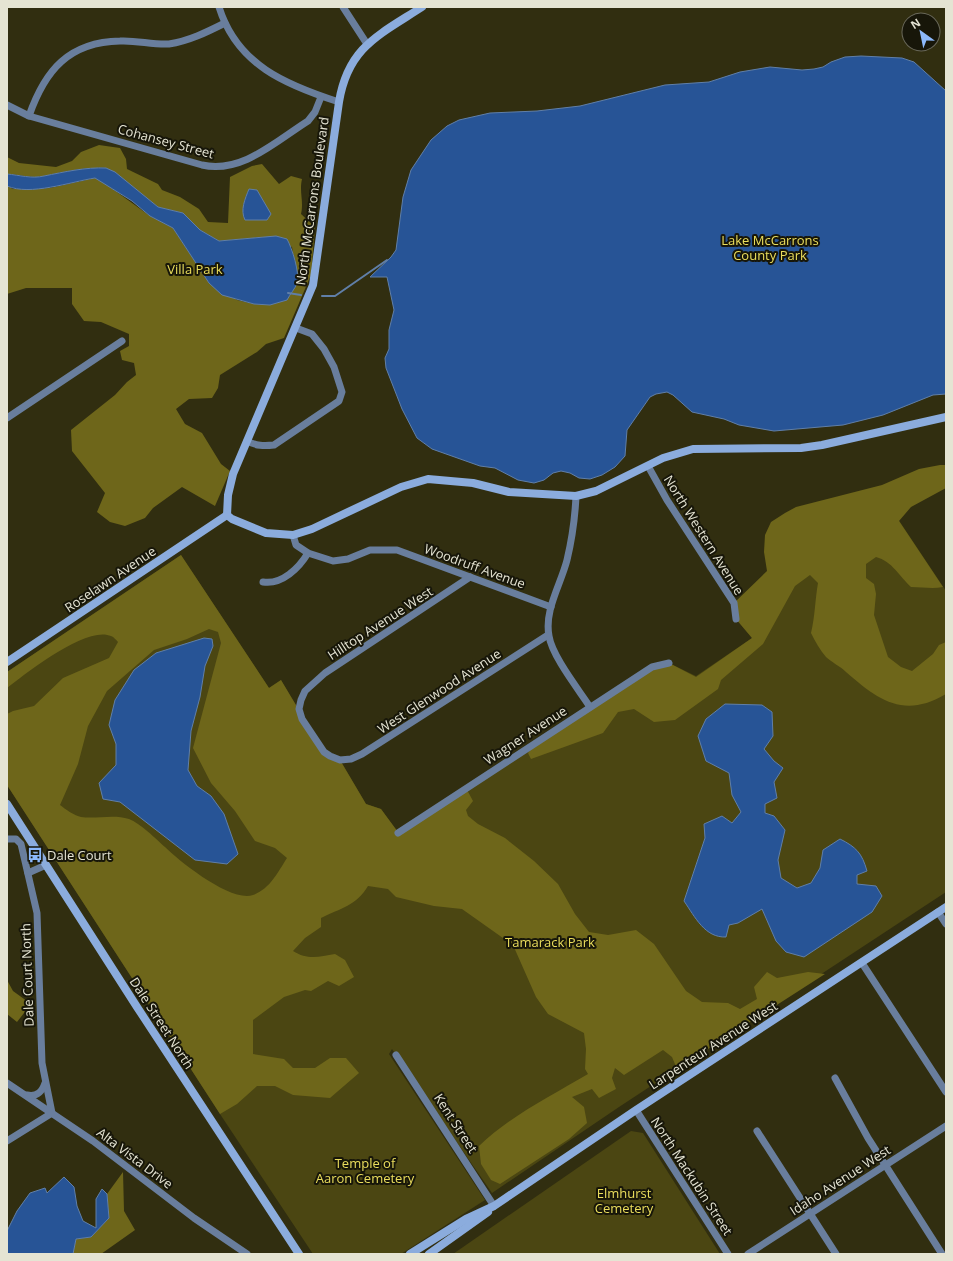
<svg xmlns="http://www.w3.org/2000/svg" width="953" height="1261" font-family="'Open Sans',sans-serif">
	<rect width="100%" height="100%" fill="#312e10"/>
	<g fill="#4b4612">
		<polygon points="886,501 946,591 946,892 619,1107 492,1193 392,1049 389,1054 485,1200 401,1254 313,1254 220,1114 7,785 7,672 181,555 269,688 281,680 324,752 340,760 366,804 381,809 398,833 669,663 696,676 752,638 736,619"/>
		<polygon points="631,1131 643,1133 720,1254 453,1254"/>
	</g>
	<g fill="#6e661a" fill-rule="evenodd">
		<path d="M99 145 120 148 126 159 127 169 158 184 162 190 180 197 199 209 208 222 228 223 230 177 252 166 262 164 279 184 291 176 302 179C299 192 304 201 301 214L315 227 311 275 284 338 266 344 257 352 220 375 218 388 212 398 189 399 176 409 185 424 202 433 221 464 230 471 215 506 182 487 153 508 145 518 125 526 110 522 97 512 105 493 72 451 71 430 115 395 127 382 136 375 134 363 122 360 120 351 129 346V334L101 322 84 321 72 304V288H26L7 294V186L13 189H25L50 188 95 178 103 182 150 216 173 228 209 283 237 300 254 304 270 305 294 260 292 247 263 237 219 241 200 230 183 213 158 207 106 168C86 167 64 172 44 176 32 179 19 174 7 174V157L19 163 56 167 72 161 81 152ZM249 189 266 220H245Z"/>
		<path d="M940 465H946V488L911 507 899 521 943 587C932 589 923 587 911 587 900 577 892 561 876 557L866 564V578L874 584 876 594 874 615 888 657 901 667 912 671 933 654 939 645 946 642V694C904 719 878 700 846 672 840 666 831 662 826 657 820 650 815 641 811 633 815 617 815 600 818 583L810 575 795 586 763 644 721 680 718 689 675 720 654 722 634 709 618 712 603 733 531 759 528 753 534 744 652 667 669 663 696 677 752 638 736 619 734 603 767 571 764 552 765 535 771 522 785 513 796 507 882 485 919 469Z"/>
		<path d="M181 555 269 688 281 680 324 752 340 760 366 804 381 809 398 832 466 788 473 801 466 810 468 816 478 824 505 838 534 861 558 884 575 914 589 932 608 935 636 930 654 944 686 991 702 1002 728 1003 740 1009 757 999 754 987 767 972 777 978 808 972 825 974 677 1069 672 1057 663 1050 624 1075 615 1068 612 1078 616 1089 599 1098 592 1089 572 1097 584 1107 587 1123 569 1139 500 1184 491 1180 481 1164 479 1146C510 1116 551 1096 588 1074L585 1069 586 1049 584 1033 548 1014 536 997 513 945 462 909 434 906 396 897 388 889 368 886C356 906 341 908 321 918V927L305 938 293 951C307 960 319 957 335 954L345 960 354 977 339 986 328 981 311 991 305 990 284 997 253 1020V1054L284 1059 293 1068H315L330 1058H346L359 1073 330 1098 293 1095 275 1086H257L237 1104 220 1114 7 785V714L13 711 34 706 63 678 109 658 118 642C116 640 114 637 111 636 87 625 26 673 7 688V672ZM209 629 218 632 221 643 193 748 211 783 235 811 255 841 275 848 287 858C278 872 270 889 253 895 232 903 180 862 165 847 156 839 140 823 129 819 114 814 97 819 81 817 75 816 65 809 60 805L78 764 88 726 107 691 154 650 187 639Z"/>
		<polygon points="7,980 13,991 31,1004 17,1022 7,1014"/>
		<polygon points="123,1172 124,1211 135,1230 101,1254 72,1254 76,1239 91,1237 109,1218 107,1194"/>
	</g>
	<g fill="#275496" stroke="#607fa8">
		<polygon points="861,56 902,58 914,62 946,91 946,394 933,395 883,415 843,425 774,431 739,425 724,419 692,412 673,395 667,392 656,394 650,397 627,430 625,456 615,467 602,475 590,479 579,478 570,473 561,471 553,473 544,480 534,483 518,480 495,468 480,466 432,449 417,438 402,409 386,368 385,358 389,349 389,330 394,310 387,277 370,277 391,257 396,250 403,197 411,170 431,140 447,126 459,120 490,113 537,111 580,106 665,85 709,82 740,72 770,67 802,70 814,69 823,67 831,62 845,57"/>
		<path d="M106 168 115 172 158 207 183 213 200 230 219 241 276 236 287 239C292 248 300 273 297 283 295 289 290 294 287 300L270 305 254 304 222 295 209 283 173 228 150 216 132 201 95 178C70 182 30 196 7 186V174C19 175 32 179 44 176 64 172 86 167 106 168Z"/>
		<path d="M249 189 257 190 271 214 267 220H245C240 210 245 199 249 189Z"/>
		<polygon points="204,638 212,639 213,646 205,666 200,697 191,731 188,770 197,786 211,796 224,814 238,854 227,864 195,860 120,802 103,799 99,783 116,765 116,744 109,725 115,700 134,670 156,653"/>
		<path d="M725 704 762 705 772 712 773 736 764 749 774 761 783 768 774 782 777 798 765 804V813L774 816 785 830 778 860 781 878 797 888 811 883 820 868 823 850 840 839C856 847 862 853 867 871L857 875V884L876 886 882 896 872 912 804 957 786 952 776 941 762 909 738 923 729 925 726 937C705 938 695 917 684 901L705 838 704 824 722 816 732 823 741 812 732 795 729 773 706 761 698 736 706 719Z"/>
		<polygon points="64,1177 74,1187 77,1206 83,1221 96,1228 96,1199 102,1189 107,1194 109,1218 91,1237 76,1239 73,1254 7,1254 7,1231 17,1211 30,1193 45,1188 47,1193"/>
	</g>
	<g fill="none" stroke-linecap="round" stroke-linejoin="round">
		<g stroke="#607fa8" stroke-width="2">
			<polyline points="288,293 301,295"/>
			<polyline points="322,296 335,296 387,260"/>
		</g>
		<g stroke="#697e9d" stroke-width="7">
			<path d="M219 7C237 65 286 85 339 102"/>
			<polyline points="343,7 367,44"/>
			<path d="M7 105 29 116 202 165C242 174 276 141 308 121L315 112 321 97"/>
			<path d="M29 116C45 70 69 42 120 41 137 40 152 45 169 44 189 41 207 32 225 23"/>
			<polyline points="7,418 122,341"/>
			<path d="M247 441C256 446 264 446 274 445L339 401 342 392 334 367 324 349 312 334 296 328"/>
			<polyline points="648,466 667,500 734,603 736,619"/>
			<path d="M576 496C575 518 572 539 567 560 561 584 544 610 549 636 552 656 579 690 590 707"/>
			<polyline points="293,535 296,545 308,553 333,561 348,559 370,550 397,550 551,607"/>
			<polyline points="470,577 325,673 305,691 301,700 299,709 302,719 324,752 330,756 340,760 351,759 362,754 548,635"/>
			<path d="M263 582C282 585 299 568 308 553"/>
			<polyline points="398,833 652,667 669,663"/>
			<polyline points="7,839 16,839 21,844 37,913 42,1063 52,1113 7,1141"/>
			<polyline points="28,873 46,865"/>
			<polyline points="938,912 946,924"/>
			<polyline points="862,963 946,1092"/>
			<polyline points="396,1055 494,1206"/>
			<polyline points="835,1078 868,1138 942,1254"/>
			<polyline points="7,1083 93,1141 194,1218 247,1254"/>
			<path d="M27 1095C37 1097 42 1092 45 1083"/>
			<polyline points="636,1110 728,1254"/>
			<polyline points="757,1131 836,1254"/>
			<polyline points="748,1254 946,1126"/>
		</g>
		<g stroke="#8bacdd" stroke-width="8">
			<polyline points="227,515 232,519 266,533 293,535 312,529 401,487 428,479 473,483 509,492 576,496 596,491 663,458 693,449 801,448 822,445 946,417"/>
			<path d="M227 515 228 495 233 474 313 285 339 102C348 47 379 35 422 7"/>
			<polyline points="7,662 227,515"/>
			<polyline points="7,804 137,1007 299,1254"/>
			<polyline points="410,1254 466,1219 494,1206 636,1110 946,907"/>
			<polyline points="429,1254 488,1212"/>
		</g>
	</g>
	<defs>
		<symbol id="bus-bare" viewBox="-9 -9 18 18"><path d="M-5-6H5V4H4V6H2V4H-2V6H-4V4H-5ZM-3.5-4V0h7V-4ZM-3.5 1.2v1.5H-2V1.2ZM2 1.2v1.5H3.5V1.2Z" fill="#8cb9fc" stroke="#171609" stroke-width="2.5" paint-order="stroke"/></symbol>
	</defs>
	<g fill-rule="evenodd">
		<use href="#bus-bare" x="24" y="844" width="22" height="22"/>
	</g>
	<g text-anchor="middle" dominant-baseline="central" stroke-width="4" stroke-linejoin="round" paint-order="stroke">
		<g font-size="13" fill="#e5e4d3" stroke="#171609">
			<text transform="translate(166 141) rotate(15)">Cohansey Street</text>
			<text transform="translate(312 201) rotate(-82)">North McCarrons Boulevard</text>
			<text transform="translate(704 535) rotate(58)">North Western Avenue</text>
			<text transform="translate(475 566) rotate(20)">Woodruff Avenue</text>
			<text transform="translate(110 579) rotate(-34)">Roselawn Avenue</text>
			<text transform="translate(380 623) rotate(-33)">Hilltop Avenue West</text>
			<text transform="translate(439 691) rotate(-33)">West Glenwood Avenue</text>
			<text transform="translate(525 735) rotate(-33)">Wagner Avenue</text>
			<text transform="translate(27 975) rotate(-92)">Dale Court North</text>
			<text transform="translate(162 1023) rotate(57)">Dale Street North</text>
			<text transform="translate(713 1045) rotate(-33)">Larpenteur Avenue West</text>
			<text transform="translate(456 1123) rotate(57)">Kent Street</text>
			<text transform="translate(135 1158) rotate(37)">Alta Vista Drive</text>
			<text transform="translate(692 1176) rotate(57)">North Mackubin Street</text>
			<text transform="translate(840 1180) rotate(-33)">Idaho Avenue West</text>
		</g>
		<g font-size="13" fill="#ebde5d" stroke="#171609">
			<text x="770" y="240">Lake McCarrons<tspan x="770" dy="15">County Park</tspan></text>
			<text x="195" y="269">Villa Park</text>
			<text x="550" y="942">Tamarack Park</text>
			<text x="365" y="1163">Temple of<tspan x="365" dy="15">Aaron Cemetery</tspan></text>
			<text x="624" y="1193">Elmhurst<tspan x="624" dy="15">Cemetery</tspan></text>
		</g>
		<g font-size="13" fill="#e5e4d3" stroke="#171609" text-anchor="start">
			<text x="47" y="855">Dale Court</text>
		</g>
	</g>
	<rect width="953" height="1261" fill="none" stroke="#e5e4d3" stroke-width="16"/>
	<g transform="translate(921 32) rotate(327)"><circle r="19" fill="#171609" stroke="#69685a"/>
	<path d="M0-3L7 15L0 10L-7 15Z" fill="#8cb9fc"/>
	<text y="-6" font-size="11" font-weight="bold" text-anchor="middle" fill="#e5e4d3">N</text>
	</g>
</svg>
